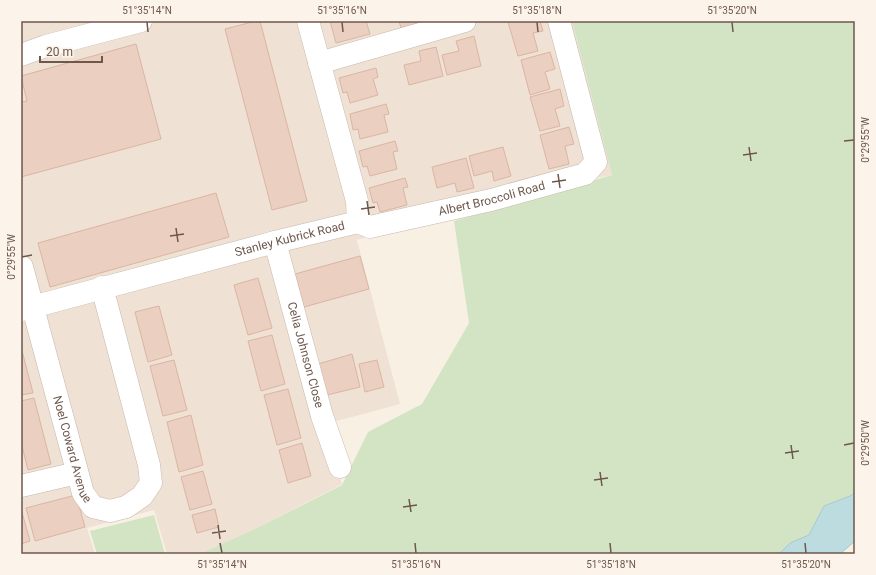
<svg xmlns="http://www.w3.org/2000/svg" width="876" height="575" font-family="Roboto,sans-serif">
	<rect width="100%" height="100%" fill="#f9f0e4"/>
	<polygon fill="#efe1d4" points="21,21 572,21 612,175 537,189 357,240 400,404 322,425 342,484 261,526 200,554 167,554 154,510 87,528 95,554 21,554"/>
	<g fill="#d3e4c5">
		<polygon points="572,21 855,21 855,493 850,496 824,506 809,535 790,543 779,554 200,554 261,526 342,485 368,432 422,404 469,323 454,221 612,175"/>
		<polygon points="154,515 165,554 97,554 90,531"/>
	</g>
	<polygon fill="#bcdcdf" stroke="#a3cbd0" points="855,493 855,541 840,554 779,554 790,543 809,535 824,506 850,496"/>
	<g fill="#ebcfc0" stroke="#dbb5a2">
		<polygon points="256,21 260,21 307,201 272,210 225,29"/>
		<polygon points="330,21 366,21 370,34 336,43"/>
		<polygon points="399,21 426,21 401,28"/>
		<polygon points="512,21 540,21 543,31 533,33 538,51 518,56 508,22"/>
		<polygon points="474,36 481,66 447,75 442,55 459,51 456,41"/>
		<polygon points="136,44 161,139 21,177 21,102 27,101 21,76"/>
		<polygon points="436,47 443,76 409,85 404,65 421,61 419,51"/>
		<polygon points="550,52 555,69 545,72 550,89 530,95 521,60"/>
		<polygon points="376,68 378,77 373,79 378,95 350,103 347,92 343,93 339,78"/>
		<polygon points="560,89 564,106 555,109 560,126 540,131 530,97"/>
		<polygon points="386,104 389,114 384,115 388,132 360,139 358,129 353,130 350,114"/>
		<polygon points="569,127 574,144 565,146 569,164 549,169 540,135"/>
		<polygon points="395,141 398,151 393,152 397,169 370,176 367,166 363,167 359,151"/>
		<polygon points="503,147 511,176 494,181 492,171 474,176 469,156"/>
		<polygon points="466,158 474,188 457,192 455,183 437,188 432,167"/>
		<polygon points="405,178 408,187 403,188 407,205 380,212 377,202 373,203 369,188"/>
		<polygon points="216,193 229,237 50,287 38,243"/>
		<polygon points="360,256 369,289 304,307 295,274"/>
		<polygon points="258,278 272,328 248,335 234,285"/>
		<polygon points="159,306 172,355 148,362 135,312"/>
		<polygon points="272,335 285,384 261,391 248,341"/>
		<polygon points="21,347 33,393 21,395"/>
		<polygon points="352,354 360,387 327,395 318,364"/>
		<polygon points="174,360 187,410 163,416 150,366"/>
		<polygon points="377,360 384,387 365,392 359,364"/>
		<polygon points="288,389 301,438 277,445 264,395"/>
		<polygon points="34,398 51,464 28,470 21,442 21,401"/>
		<polygon points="191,415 203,465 179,472 167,422"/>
		<polygon points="302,443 311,476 288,483 279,450"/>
		<polygon points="203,471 212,504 190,510 181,477"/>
		<polygon points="76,495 85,527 35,541 26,508"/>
		<polygon points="21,509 30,541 21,544"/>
		<polygon points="215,509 219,527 197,533 192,515"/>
	</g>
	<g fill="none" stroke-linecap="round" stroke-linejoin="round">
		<defs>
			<g id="minor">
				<polyline points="21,55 46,46 141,21"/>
				<polyline points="319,63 465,21"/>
				<path id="s1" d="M358 222 370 227 491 200 585 174 596 162 559 21"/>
				<path id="s2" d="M275 242 322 416 340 467"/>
				<path id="s3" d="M22 267 83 493 93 507 110 511 126 507 142 496 151 483 149 465 102 287"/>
				<path id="s4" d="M21 310 275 242 358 222 357 201 308 21"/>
				<polyline points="21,486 77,473"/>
			</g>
		</defs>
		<use href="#minor" stroke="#c8b8ac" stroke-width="23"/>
		<use href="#minor" stroke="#fff" stroke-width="22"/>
	</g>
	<path fill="none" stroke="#6e574d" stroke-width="1.5" d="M147 22 148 32M342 22 343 32M537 22 538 32M732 22 733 32M844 141 854 140M749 147 751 161M743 155 757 153M558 174 560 188M552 182 566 180M367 201 369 215M361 209 375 207M176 228 178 242M170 236 184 234M22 257 32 255M791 445 793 459M844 445 854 443M785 453 799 451M600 472 602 486M594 480 608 478M409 499 411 512M403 507 417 505M218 525 220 539M212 533 226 531M220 543 222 553M415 543 416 553M610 543 611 553M805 543 806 553"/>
	<g text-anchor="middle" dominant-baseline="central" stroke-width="3" stroke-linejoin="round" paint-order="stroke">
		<g font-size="12" fill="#6e574d" stroke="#fcf4ea">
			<text stroke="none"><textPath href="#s1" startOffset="138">Albert Broccoli Road</textPath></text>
			<text stroke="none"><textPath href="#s4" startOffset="278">Stanley Kubrick Road</textPath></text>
			<text stroke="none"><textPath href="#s2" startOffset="117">Celia Johnson Close</textPath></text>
			<text stroke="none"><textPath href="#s3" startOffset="189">Noel Coward Avenue</textPath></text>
		</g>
	</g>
	<rect width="876" height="575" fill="none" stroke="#fcf4ea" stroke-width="44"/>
	<path d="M40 56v6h62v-6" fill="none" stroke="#6e574d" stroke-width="2"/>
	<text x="46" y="56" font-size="12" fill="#6e574d" stroke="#fcf4ea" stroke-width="3" paint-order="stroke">20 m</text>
	<rect x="22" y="22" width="832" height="531" fill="none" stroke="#6e574d" stroke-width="1.5"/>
	<g font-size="10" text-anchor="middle" fill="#6e574d">
		<text x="147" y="14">51°35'14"N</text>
		<text x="342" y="14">51°35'16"N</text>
		<text x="537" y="14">51°35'18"N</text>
		<text x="732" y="14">51°35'20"N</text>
		<text transform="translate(865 140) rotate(-90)" y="4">0°29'55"W</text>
		<text transform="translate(11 257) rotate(-90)" y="4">0°29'55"W</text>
		<text transform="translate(865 443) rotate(-90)" y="4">0°29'50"W</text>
		<text x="222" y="568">51°35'14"N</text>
		<text x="416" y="568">51°35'16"N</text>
		<text x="611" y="568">51°35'18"N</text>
		<text x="806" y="568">51°35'20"N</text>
	</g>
</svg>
